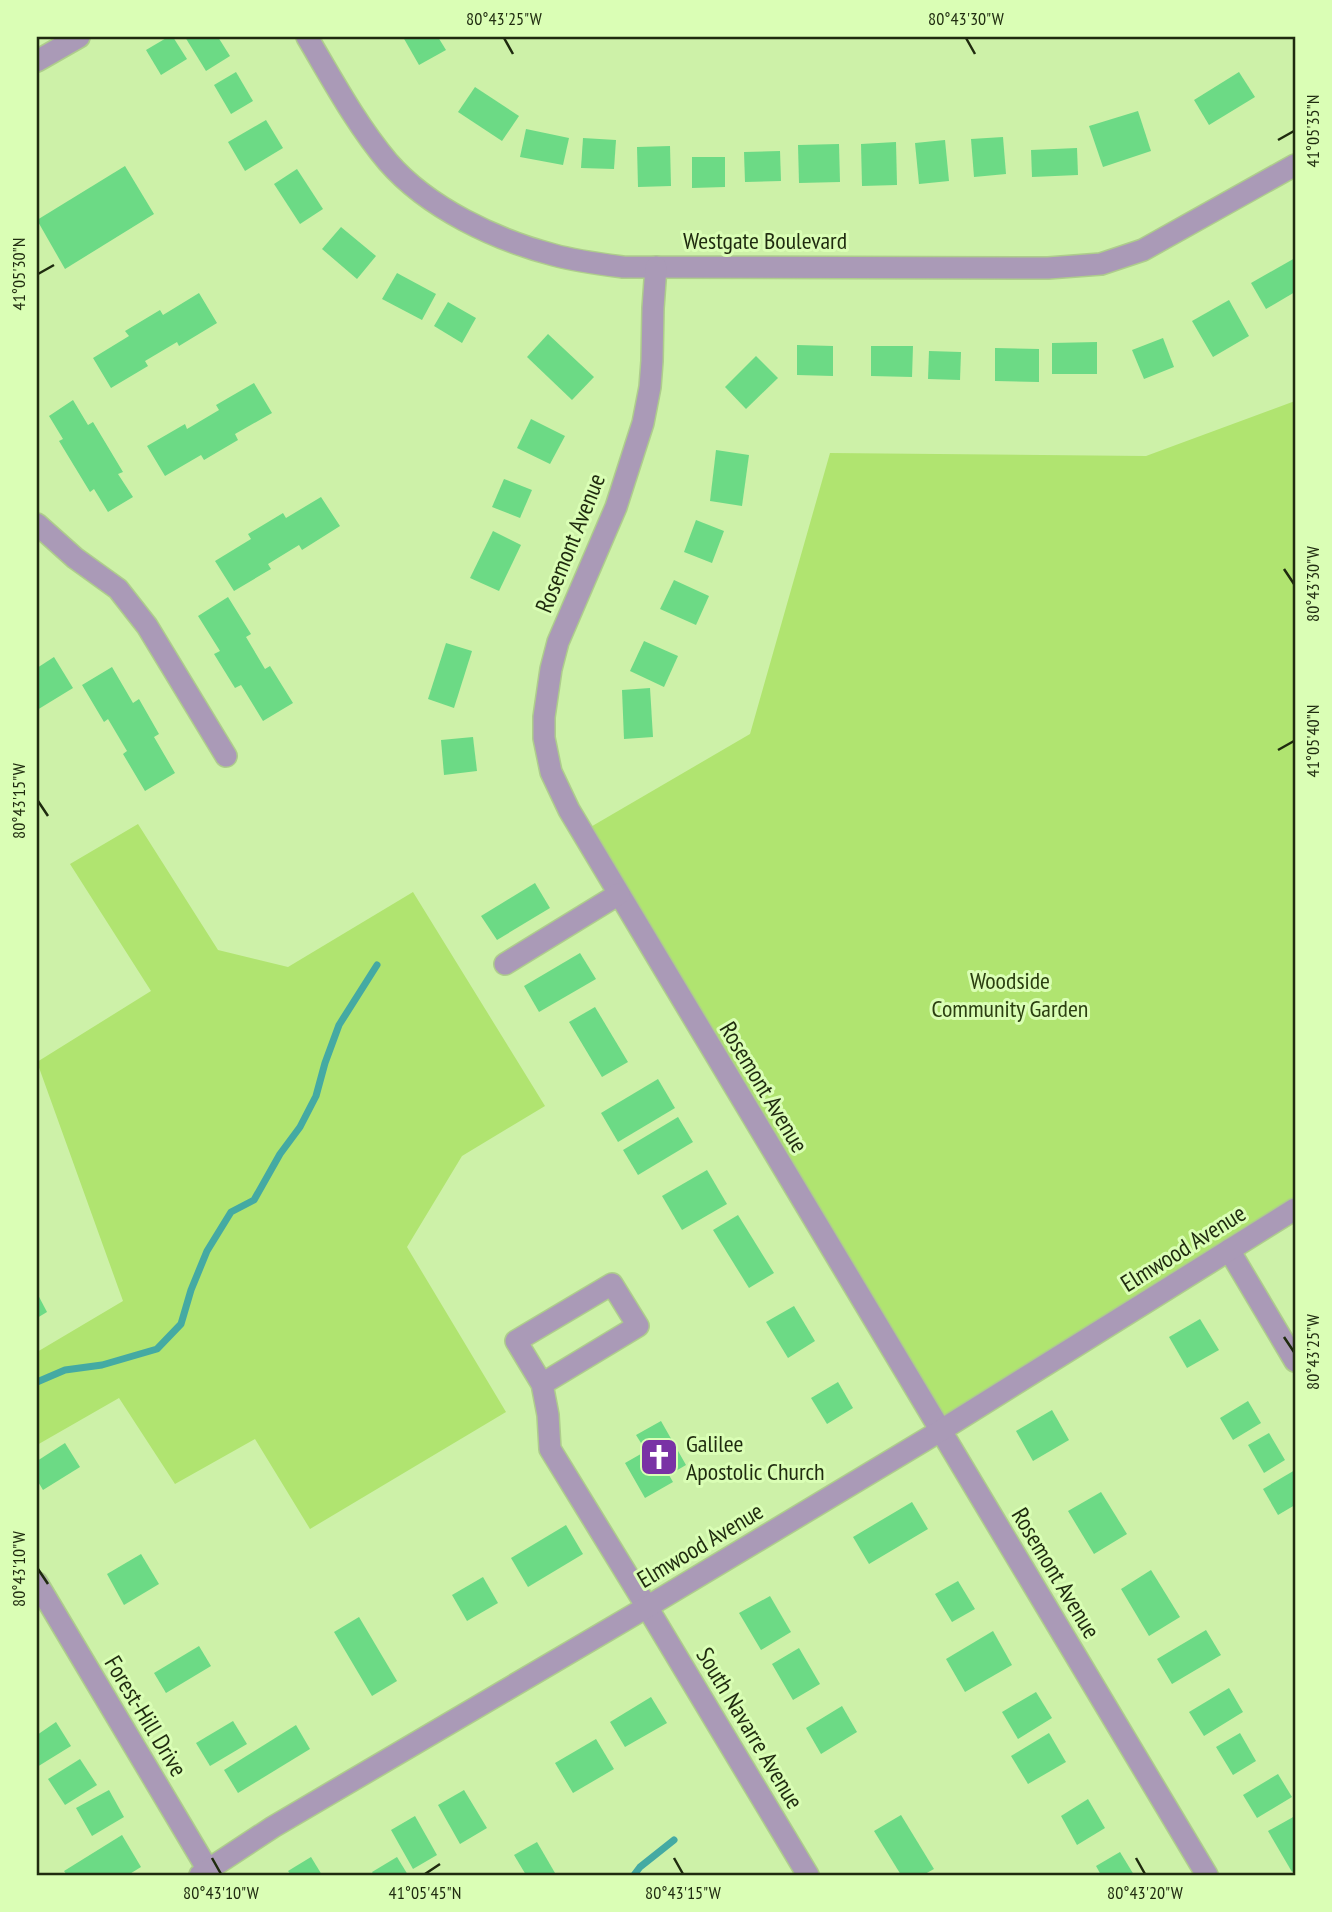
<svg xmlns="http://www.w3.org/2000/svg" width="1332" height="1912" font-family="'PT Sans Narrow',sans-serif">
	<rect width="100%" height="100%" fill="#cdf1a8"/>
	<g fill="#b0e470">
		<polygon points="1295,401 1295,1209 940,1431 582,832 750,734 830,453 1146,456"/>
		<polygon points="138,824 218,950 288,967 413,892 545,1106 462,1156 407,1247 506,1412 310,1529 255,1439 175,1484 119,1398 37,1445 37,1352 123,1301 37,1062 151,991 70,864"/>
	</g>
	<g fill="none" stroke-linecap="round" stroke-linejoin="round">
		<g stroke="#44aaa3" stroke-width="7">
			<polyline points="37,1382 65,1370 102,1365 157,1349 181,1324 191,1290 207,1251 231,1212 254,1200 280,1154 300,1127 316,1096 325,1063 339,1025 377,965"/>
			<polyline points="634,1875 640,1867 674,1840"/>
		</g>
	</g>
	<g fill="#6cda85">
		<polygon points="168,37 173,37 187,59 161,75 146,50"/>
		<polygon points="185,37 218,37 230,56 206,71"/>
		<polygon points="403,37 438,37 446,50 419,65"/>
		<polygon points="236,72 253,101 231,114 214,85"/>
		<polygon points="1239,72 1255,97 1209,125 1194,100"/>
		<polygon points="475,87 519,116 502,141 458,112"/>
		<polygon points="1138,111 1151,151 1103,167 1089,126"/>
		<polygon points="266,120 283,148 245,171 228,142"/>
		<polygon points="526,129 569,138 563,165 520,157"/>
		<polygon points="1003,137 1006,174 974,177 971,139"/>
		<polygon points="583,138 616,140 614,169 581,168"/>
		<polygon points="945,140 949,181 919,184 915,143"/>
		<polygon points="896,142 897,185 862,186 861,144"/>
		<polygon points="839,144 840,182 799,183 798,145"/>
		<polygon points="670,146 671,186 638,187 637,147"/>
		<polygon points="1077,148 1078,175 1032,177 1031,150"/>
		<polygon points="780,151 781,181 745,182 744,152"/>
		<polygon points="692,157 725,157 725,187 692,188"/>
		<polygon points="125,166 154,214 65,269 37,220"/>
		<polygon points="297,169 323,209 300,224 274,184"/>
		<polygon points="341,227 376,256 357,279 322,249"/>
		<polygon points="1295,258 1295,292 1266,309 1251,283"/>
		<polygon points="397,273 436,294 422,320 382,299"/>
		<polygon points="199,293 217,323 179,346 177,342 145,361 148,366 111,388 93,358 129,336 125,331 160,310 163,315"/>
		<polygon points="1229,300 1249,336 1213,357 1192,321"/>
		<polygon points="448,302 476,318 462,343 434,326"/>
		<polygon points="548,334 594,377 572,400 527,357"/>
		<polygon points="1163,338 1174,367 1144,379 1132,350"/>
		<polygon points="1097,342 1097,374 1052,374 1052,343"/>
		<polygon points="797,345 833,346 833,376 797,375"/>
		<polygon points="871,346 913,346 912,377 871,376"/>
		<polygon points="995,348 1039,349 1039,382 995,381"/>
		<polygon points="929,351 961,352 960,380 928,379"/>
		<polygon points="756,356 778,378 746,409 725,387"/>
		<polygon points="254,383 272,413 235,434 238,440 204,460 201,455 165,476 147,446 185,424 187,429 219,410 216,405"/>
		<polygon points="73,400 88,425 93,422 123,472 118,474 133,497 108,512 94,489 90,492 59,441 63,439 49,416"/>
		<polygon points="531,419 565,436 550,464 517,448"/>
		<polygon points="716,450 749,455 742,506 710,501"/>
		<polygon points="504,479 532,490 520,518 492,507"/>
		<polygon points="321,497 340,526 302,550 299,545 268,564 271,569 234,591 215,561 251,539 248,534 283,513 286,518"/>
		<polygon points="696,520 724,531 712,563 684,552"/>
		<polygon points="493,531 521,545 499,591 470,578"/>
		<polygon points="674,580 709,596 696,625 660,609"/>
		<polygon points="228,597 251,634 246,637 265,669 270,666 293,703 263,721 241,685 235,688 214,654 220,651 198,616"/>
		<polygon points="644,641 678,656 664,687 630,671"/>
		<polygon points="446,643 472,651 454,708 428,699"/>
		<polygon points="54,657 73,688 37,710 37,668"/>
		<polygon points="112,667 133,703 139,699 159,734 154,737 175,773 145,791 123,754 127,751 108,719 104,722 82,685"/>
		<polygon points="650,688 653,737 624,739 622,690"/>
		<polygon points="473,737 477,771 444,775 441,740"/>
		<polygon points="535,883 550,908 497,940 481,916"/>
		<polygon points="580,953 596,979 539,1012 524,986"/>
		<polygon points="595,1007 628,1062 602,1077 569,1022"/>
		<polygon points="658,1079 675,1108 618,1142 601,1113"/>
		<polygon points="678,1117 693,1142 638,1175 623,1150"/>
		<polygon points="707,1170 727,1204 682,1230 662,1196"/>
		<polygon points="738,1215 774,1273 749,1288 713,1230"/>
		<polygon points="37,1293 47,1312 37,1318"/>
		<polygon points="794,1306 815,1341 788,1358 766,1322"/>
		<polygon points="1200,1319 1219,1350 1187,1368 1169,1337"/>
		<polygon points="838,1382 853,1408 827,1424 811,1398"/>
		<polygon points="1248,1401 1261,1423 1233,1440 1220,1418"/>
		<polygon points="1052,1410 1069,1440 1033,1461 1016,1431"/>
		<polygon points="661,1421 686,1465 669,1475 673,1482 645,1498 625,1463 646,1451 636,1435"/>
		<polygon points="1269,1433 1285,1460 1264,1473 1248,1445"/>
		<polygon points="65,1443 80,1467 43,1490 37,1480 37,1461"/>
		<polygon points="1295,1470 1295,1505 1278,1515 1263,1489"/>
		<polygon points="1101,1492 1127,1534 1094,1554 1068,1511"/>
		<polygon points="912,1502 928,1529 869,1564 853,1537"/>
		<polygon points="566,1525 583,1554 528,1587 511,1558"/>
		<polygon points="141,1554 159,1584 124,1605 107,1574"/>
		<polygon points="1151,1570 1180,1617 1149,1636 1121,1589"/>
		<polygon points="483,1577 498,1603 467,1621 452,1595"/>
		<polygon points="958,1581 975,1609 952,1622 935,1594"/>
		<polygon points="770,1596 791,1632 761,1650 739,1613"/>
		<polygon points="359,1617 397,1681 372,1696 334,1632"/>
		<polygon points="1206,1630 1221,1655 1172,1684 1157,1659"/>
		<polygon points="993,1631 1012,1665 965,1692 946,1659"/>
		<polygon points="199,1646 211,1666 166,1693 154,1673"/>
		<polygon points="799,1648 820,1684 793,1700 772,1664"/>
		<polygon points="1229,1688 1243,1712 1204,1736 1189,1712"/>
		<polygon points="1036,1692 1052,1718 1018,1739 1002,1712"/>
		<polygon points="651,1697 667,1723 625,1747 610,1722"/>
		<polygon points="842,1706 857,1732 821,1754 806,1728"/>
		<polygon points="233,1721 247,1744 210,1766 196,1743"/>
		<polygon points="56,1722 71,1746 37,1767 37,1735"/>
		<polygon points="296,1725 310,1749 238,1793 224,1770"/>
		<polygon points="1049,1733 1066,1762 1028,1784 1011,1756"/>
		<polygon points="1240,1733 1256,1761 1233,1775 1216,1747"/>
		<polygon points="596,1739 614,1769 573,1793 555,1763"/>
		<polygon points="80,1759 97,1785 65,1805 48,1779"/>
		<polygon points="1278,1774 1292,1797 1257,1818 1243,1795"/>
		<polygon points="109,1790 124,1817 92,1836 76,1808"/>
		<polygon points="464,1790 487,1828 460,1844 438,1805"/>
		<polygon points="1088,1799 1105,1828 1077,1845 1061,1816"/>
		<polygon points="901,1815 934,1869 923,1875 901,1875 874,1831"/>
		<polygon points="415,1816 437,1855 413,1869 391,1830"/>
		<polygon points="1295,1816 1295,1870 1292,1872 1268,1831"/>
		<polygon points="122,1835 141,1867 128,1875 67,1875 64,1871"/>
		<polygon points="537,1842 555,1873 551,1875 526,1875 514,1855"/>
		<polygon points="1120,1852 1134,1875 1101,1875 1096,1866"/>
		<polygon points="311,1857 322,1875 291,1875 288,1871"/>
		<polygon points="397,1857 408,1875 374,1875 372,1872"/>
	</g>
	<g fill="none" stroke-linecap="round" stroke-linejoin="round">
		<defs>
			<g id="minor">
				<path d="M307 37C332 79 356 124 388 162 428 208 496 240 554 255 576 261 600 264 623 267L1048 268 1101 264 1143 250 1295 165"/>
				<polyline points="37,61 79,37"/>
				<polyline points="656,267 653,308 652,361 650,387 643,423 616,507 558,642 551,669 544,717 544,738 551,772 569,810 1207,1875"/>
				<polyline points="37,524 75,558 118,589 147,626 226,756"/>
				<polyline points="505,964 619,894"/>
				<polyline points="1229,1250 1295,1361"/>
				<polyline points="542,1384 638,1326 612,1284 516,1341 542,1384 548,1415 550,1449 647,1607 808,1875"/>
				<polyline points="37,1583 211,1875"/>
				<polyline points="200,1875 273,1827 647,1607 940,1431 1295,1209"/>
			</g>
		</defs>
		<use href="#minor" stroke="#aecd8c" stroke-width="24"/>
		<use href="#minor" stroke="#aa9ab7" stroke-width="21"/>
	</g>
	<path fill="none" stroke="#1f2b0f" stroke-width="2.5" d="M504 38 513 54M966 38 975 54M1278 140 1294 131M38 274 54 265M1284 569 1294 584M1278 750 1294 741M38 801 48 816M1284 1337 1294 1352M38 1569 48 1584M212 1858 221 1874M674 1858 683 1874M1136 1858 1145 1874M425 1874 440 1864"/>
	<defs>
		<symbol id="church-square" viewBox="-11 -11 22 22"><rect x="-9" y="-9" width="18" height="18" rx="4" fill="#7932a5" stroke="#dafeb5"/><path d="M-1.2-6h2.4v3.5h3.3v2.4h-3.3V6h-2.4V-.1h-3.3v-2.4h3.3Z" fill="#fff"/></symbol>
	</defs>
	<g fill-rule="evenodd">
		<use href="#church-square" x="637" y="1435" width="44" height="44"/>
	</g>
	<g text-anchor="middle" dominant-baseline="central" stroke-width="6" stroke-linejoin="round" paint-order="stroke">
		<g font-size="24" fill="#1f2b0f" stroke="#dafeb5">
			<text x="765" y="240">Westgate Boulevard</text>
			<text transform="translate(570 543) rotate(-68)">Rosemont Avenue</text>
			<text transform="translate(764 1087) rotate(59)">Rosemont Avenue</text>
			<text transform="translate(1183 1248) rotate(-32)">Elmwood Avenue</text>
			<text transform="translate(700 1545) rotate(-31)">Elmwood Avenue</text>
			<text transform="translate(1056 1573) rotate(59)">Rosemont Avenue</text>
			<text transform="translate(146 1716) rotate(59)">Forest-Hill Drive</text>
			<text transform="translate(750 1728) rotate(59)">South Navarre Avenue</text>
		</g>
		<g font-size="24" fill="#2b3f10" stroke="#dafeb5">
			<text x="1010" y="980">Woodside<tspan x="1010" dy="28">Community Garden</tspan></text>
		</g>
		<g font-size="24" fill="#1f2b0f" stroke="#dafeb5" text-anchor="start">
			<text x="686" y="1443">Galilee<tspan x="686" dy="28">Apostolic Church</tspan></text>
		</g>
	</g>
	<rect width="1332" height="1912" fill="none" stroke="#dafeb5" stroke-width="77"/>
	<rect x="38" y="38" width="1256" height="1836" fill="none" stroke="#1f2b0f" stroke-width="2.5"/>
	<g font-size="18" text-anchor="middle" fill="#1f2b0f">
		<text x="504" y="25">80°43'25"W</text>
		<text x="966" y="25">80°43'30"W</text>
		<text transform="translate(1313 131) rotate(-90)" y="6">41°05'35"N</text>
		<text transform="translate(19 274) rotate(-90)" y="6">41°05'30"N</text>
		<text transform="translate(1313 584) rotate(-90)" y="6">80°43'30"W</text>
		<text transform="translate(1313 741) rotate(-90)" y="6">41°05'40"N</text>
		<text transform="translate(19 801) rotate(-90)" y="6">80°43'15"W</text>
		<text transform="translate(1313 1352) rotate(-90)" y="6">80°43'25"W</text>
		<text transform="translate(19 1569) rotate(-90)" y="6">80°43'10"W</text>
		<text x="221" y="1899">80°43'10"W</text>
		<text x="425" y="1899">41°05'45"N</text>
		<text x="683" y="1899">80°43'15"W</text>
		<text x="1145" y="1899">80°43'20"W</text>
	</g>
</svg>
